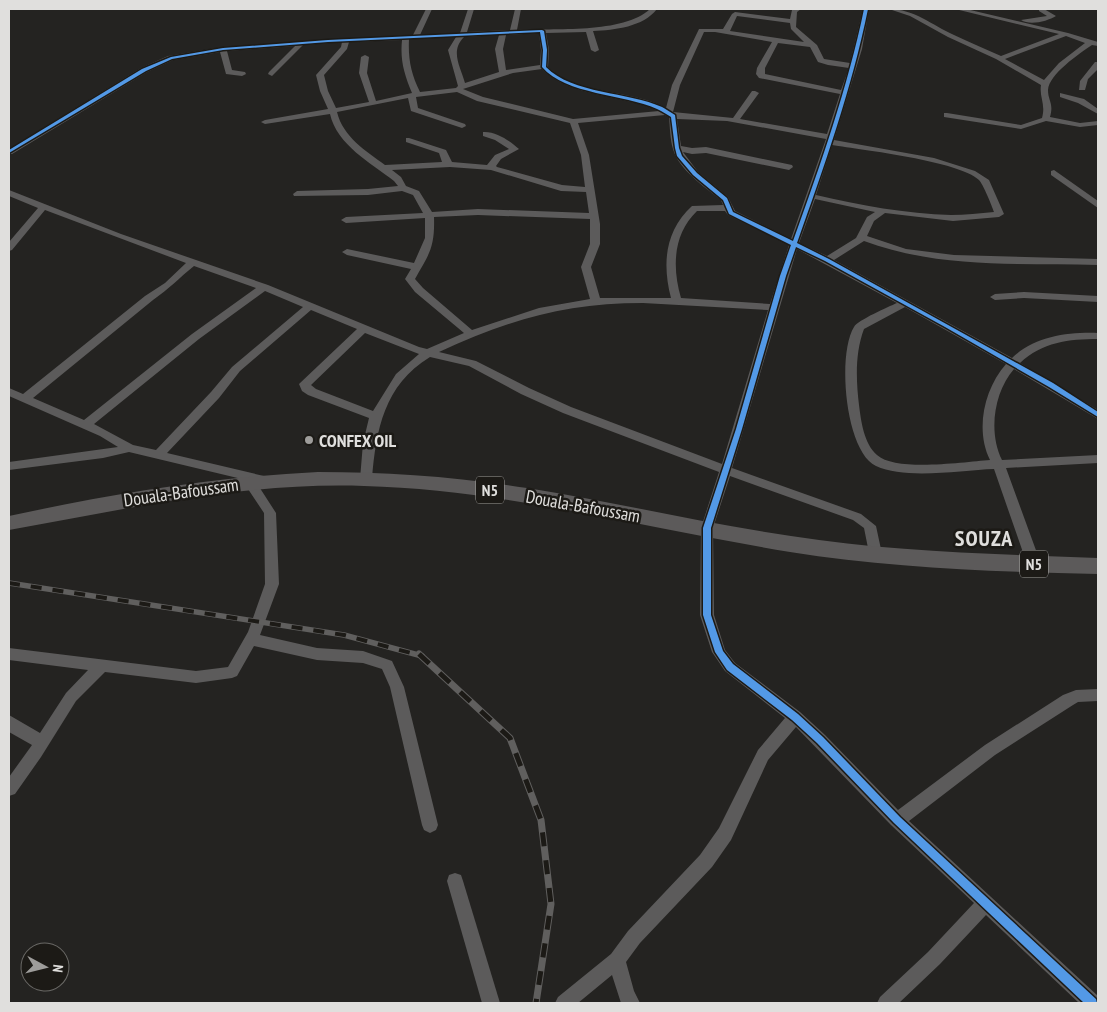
<svg xmlns="http://www.w3.org/2000/svg" width="1107" height="1012" font-family="'PT Sans Narrow',sans-serif">
	<rect width="100%" height="100%" fill="#242321"/>
	<g fill="none" stroke-linecap="round" stroke-linejoin="round">
		<g fill="#5c5b5b" fill-rule="evenodd">
			<path d="M426 9H432L420 35 460 33 468 9H474L467 32 510 30 515 9H521L517 30C553 28 624 34 650 9H657C643 27 615 30 593 31L599 50 595 52 591 50 586 32 546 33 549 50 548 67C576 96 633 89 666 108L672 85 699 29H723L732 14 735 12 790 19 792 10 801 9 797 12 796 27 817 45 824 59 850 63 863 9H869L862 49 834 140 934 158 975 171 989 180 1004 214 999 217 953 221 885 213 874 221 867 236 906 249 954 255 1098 259V265C1018 263 940 269 864 241L834 260 1012 358C1035 336 1068 332 1098 333V339C1069 339 1042 342 1020 363L1098 410V419L1014 369C994 392 988 432 1002 460L1098 455V463L1006 468 1041 564 1039 568H1029L1027 564 994 469C962 470 906 480 876 466 845 451 837 354 854 327 858 320 888 307 897 303L797 249 732 468 861 514 876 526 882 554 880 558H870L864 528 853 520 730 476 713 528 714 615 725 650 735 663 800 712 825 735 898 810 985 745 1063 695 1076 690 1098 689V701L1078 702 1073 705 995 755 909 821 1098 996V1003H1079L986 915 940 964 899 1003H877L880 997 928 952 974 903 891 825 796 727 768 760 731 840 712 867 640 943 626 962 634 991 640 1003H621L612 975 578 1003H555L558 997 611 954 628 931 700 855 719 828 758 750 785 718 725 671 712 652 700 615 701 528 719 472 563 413 521 394 469 366 430 357C384 385 376 430 372 479L366 483 362 482 360 479 363 443 369 418 308 395 302 391 299 384 357 329 311 310 240 371 219 398 167 453 264 476 266 479 264 482H256L276 513 279 584 260 635 317 648 363 651 392 661 404 687 438 825 436 830 430 833 424 830 422 825 390 687 382 669 363 663 317 660 254 646 237 676 232 678 196 683 105 672 76 701 41 757 15 794 9 796V777L32 745 9 732V715L40 733 66 693 88 670 9 660V648L196 671 228 667 248 632 265 584 264 513 244 483 246 480 129 452 103 458 9 470V462L118 447 100 436 9 396V388L23 394 145 296 165 283 186 263 45 210 12 250 9 251V242L38 208 9 196V190L121 234 268 285 419 347 427 349 464 333 415 292 405 279 411 269 347 255 342 252 347 249 414 263 425 238V218L346 223 341 220 346 217 423 213 413 195 402 191 368 195 294 196 293 194 297 191 368 189 398 186 394 181C371 163 337 145 330 114L265 124 261 122 265 120 328 109 320 91 316 75 341 47 342 42 303 45 272 76 268 74 269 72 295 46 227 51 232 70 245 72 246 74 242 76 226 74 220 52 173 60 147 72 12 154H9V149L141 68 168 56 223 47 413 35ZM737 16 790 23 791 29 804 42 730 31ZM704 32H715L772 42 757 68 756 74 759 78 840 94 827 134 740 119 759 93 755 91H752L733 118 673 112 680 85ZM539 33 541 50 540 65 506 70 503 49 506 35ZM499 35 495 49 499 72 465 83C460 66 450 51 464 37ZM456 37 448 50 458 86 456 88 420 92C411 74 408 59 409 39ZM402 40C400 60 404 74 412 93L376 101 367 73 369 57 365 55 361 57 359 73 369 102 336 108 328 91 324 75 347 49 349 42ZM778 43 810 47 818 62 828 65 849 68 841 90 765 74V68ZM542 69C569 97 625 95 659 111L573 119 483 97 463 89 513 73ZM457 92 477 101 570 123 581 155 585 187 562 185 497 167 496 166 501 159 519 149C510 141 496 131 483 132V136L495 140 509 149 495 155 487 165 452 162 446 150 409 138H406V142L439 153 442 162 385 165C366 151 343 137 337 112L408 98 411 111 462 128 466 126 465 124 418 108 416 97ZM665 115 669 117C670 127 670 139 673 149 679 170 705 187 721 200L723 205 692 206C665 231 662 263 671 298H600L591 267 600 244V224L589 155 578 123ZM677 119 727 121 826 139 791 239 735 211 728 197 698 172 683 152 692 154 706 153 789 170 793 167 792 165 706 147 692 148 681 146ZM832 145C863 150 959 161 979 180 983 184 992 206 994 212 980 213 965 215 951 215 906 214 860 205 816 195ZM450 167 491 170 561 191 586 192 589 213 478 209 432 212 419 191 406 186 401 177 392 170ZM815 199 875 212 867 217 856 238 827 256 799 243ZM697 211H725L728 215 789 245 770 304 681 298C672 267 673 234 697 211ZM478 215 590 219V244L581 267 590 299 539 308 472 330 423 288 415 279C429 254 435 248 434 217ZM194 266 256 288 192 334 84 420 33 398 153 300C169 289 179 278 194 266ZM265 291 303 307 232 367 211 392 156 450 133 445 94 424 199 339ZM643 303 768 310 722 464 571 407 529 388 476 361 439 352C508 320 566 303 643 303ZM905 307 1006 364C984 389 975 430 990 460 964 462 895 472 877 455 864 444 861 421 859 405 856 380 855 353 864 329ZM365 333 419 354 396 374 373 411 316 389 311 385Z"/>
			<path d="M889 9C914 9 932 25 954 35 969 42 985 49 1001 56L1059 34 955 9H966L1068 33 1098 42V46L1092 45C1079 54 1049 74 1048 90 1048 101 1054 103 1050 117L1080 123 1098 121V125L1080 127 1046 121 1021 129 944 117V113H947L1021 125 1042 118C1046 104 1039 97 1041 85L996 59 948 37 910 16ZM1066 36 1085 43 1059 63 1044 80 1005 59Z"/>
			<path d="M1039 9H1044L1056 16C1048 21 1030 26 1021 20L1047 16 1039 11Z"/>
			<polygon points="1095,62 1098,62 1098,69 1088,79 1085,90 1079,90 1080,81"/>
			<polygon points="1060,93 1084,99 1098,109 1098,114 1078,103 1060,97"/>
			<polygon points="1054,170 1098,201 1098,208 1051,175 1051,171"/>
			<polygon points="1024,292 1098,296 1098,302 1024,298 995,300 990,297 995,294"/>
			<polygon points="455,873 461,875 463,881 500,1003 482,1003 447,881 449,875"/>
		</g>
		<path fill="#5c5a5a" fill-rule="evenodd" d="M318 472C388 472 458 477 527 488 615 502 702 523 791 536 892 552 995 554 1098 558V574C996 572 891 568 790 552 648 529 509 490 364 486 243 482 127 509 9 530V516C111 494 214 477 318 472Z"/>
		<defs>
			<polyline id="rail-far1" points="9,583 344,635 422,656"/>
			<polyline id="rail" points="419,654 510,738 541,820 551,904 536,1003"/>
		</defs>
		<use href="#rail-far1" stroke="#605f5e" stroke-width="5.5"/>
		<use href="#rail" stroke="#605f5e" stroke-width="7"/>
		<use href="#rail-far1" stroke="#1c1a16" stroke-width="4" stroke-dasharray="11" stroke-linecap="butt"/>
		<use href="#rail" stroke="#1c1a16" stroke-width="5" stroke-dasharray="14" stroke-linecap="butt"/>
		<defs>
			<path id="cycleway" d="M864 9H868C852 88 824 167 797 243L829 259 1053 383 1098 412V417L1049 387 945 327 825 261 796 247 786 276 742 429 711 528V615L723 651 733 664 798 714 823 737 900 817 1096 999 1097 1003H1084L894 823 817 743 792 720 727 670 715 652 703 615V528L736 429 780 276 791 245 729 214 723 200 693 175 677 156 675 148 671 117C666 114 662 111 657 109 624 94 566 95 542 67L543 50 540 32 328 42 223 50 172 59 146 71 9 153V150L142 69 171 57 223 48 328 40 542 30 544 31 547 50 546 67C572 94 629 92 662 107 666 109 670 112 675 115L679 148 682 156 697 173 727 198 733 212 793 241C820 166 848 87 864 9Z"/>
		</defs>
		<use href="#cycleway" stroke="#1c1a16" stroke-width="3"/>
		<use href="#cycleway" fill="#5399e6" fill-rule="evenodd"/>
	</g>
	<circle fill="#9e9d9b" stroke="#1c1a16" stroke-width="2" cx="309" cy="440" r="5"/>
	<g text-anchor="middle" dominant-baseline="central" stroke-width="5" stroke-linejoin="round" paint-order="stroke">
		<g fill="#1c1a16" stroke="#a5a4a1" stroke-width="1">
			<rect x="476" y="476.5" width="28" height="27" rx="4"/>
			<rect x="1020" y="550.5" width="28" height="27" rx="4"/>
		</g>
		<g font-size="16" font-weight="bold" fill="#e0dfdd">
			<text x="490" y="490">N5</text>
			<text x="1034" y="564">N5</text>
		</g>
		<g font-size="18" font-weight="bold" fill="#e0dfdd" stroke="#1c1a16" text-anchor="start">
			<text x="319" y="440">CONFEX OIL</text>
		</g>
		<g font-size="18" fill="#e0dfdd" stroke="#1c1a16">
			<text transform="translate(181 492) rotate(-8)">Douala-Bafoussam</text>
			<text transform="translate(583 506) rotate(10)">Douala-Bafoussam</text>
		</g>
		<g font-size="22" font-weight="bold" letter-spacing="1" fill="#e0dfdd" stroke="#1c1a16">
			<text x="984" y="538">SOUZA</text>
		</g>
	</g>
	<rect width="1107" height="1012" fill="none" stroke="#e0dfdd" stroke-width="20"/>
	<g transform="translate(45 967) rotate(97)"><circle r="24" fill="#1c1a16" stroke="#6a6966"/>
	<path d="M0-4L9 19L0 12L-9 19Z" fill="#9e9d9b"/>
	<text y="-8" font-size="14" font-weight="bold" text-anchor="middle" fill="#e0dfdd">N</text>
	</g>
</svg>
